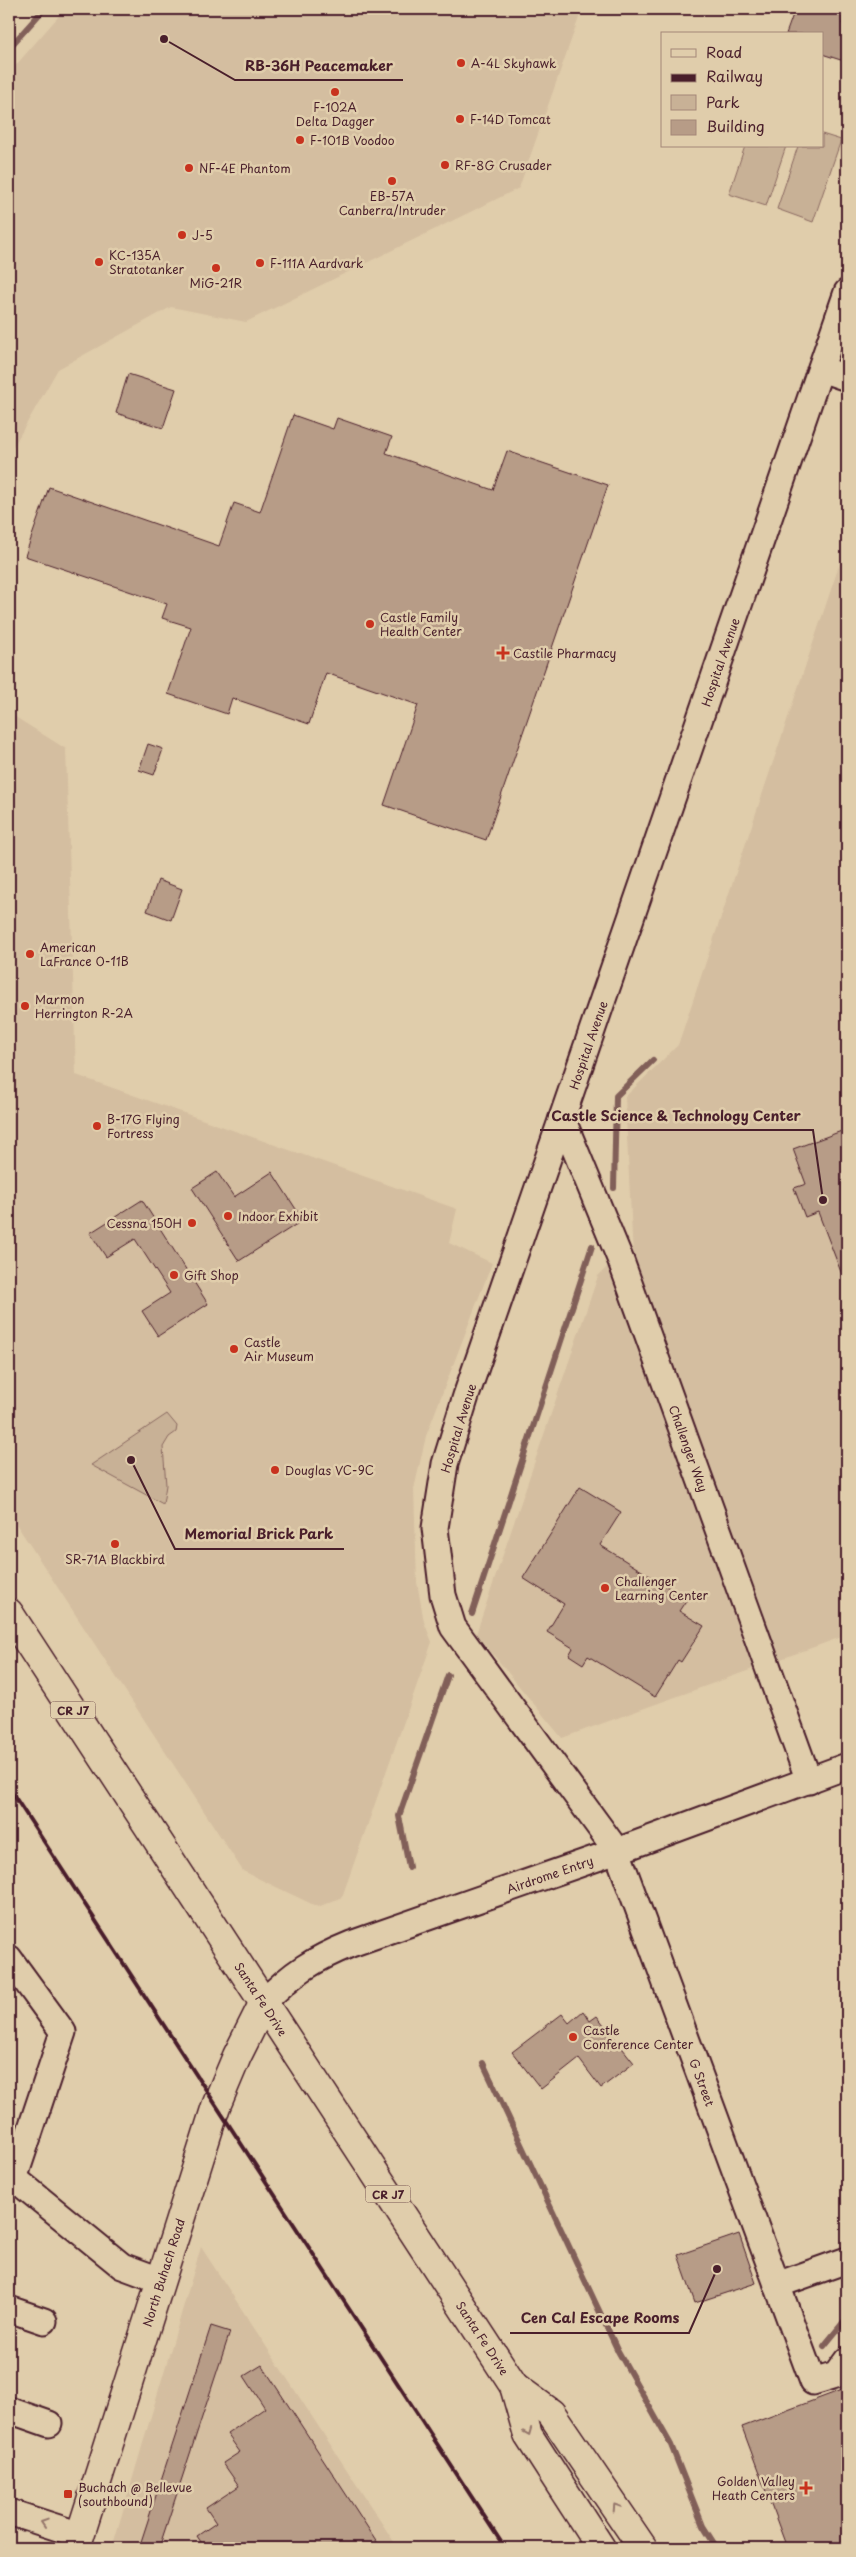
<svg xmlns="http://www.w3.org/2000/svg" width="856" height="2557" font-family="'Playpen Sans',sans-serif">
	<rect width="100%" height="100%" fill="#e0cdab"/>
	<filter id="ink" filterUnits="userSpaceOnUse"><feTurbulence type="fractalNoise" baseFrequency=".02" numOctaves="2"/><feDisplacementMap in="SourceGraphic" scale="10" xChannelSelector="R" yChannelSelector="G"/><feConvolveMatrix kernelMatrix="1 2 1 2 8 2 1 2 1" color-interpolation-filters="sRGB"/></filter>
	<g filter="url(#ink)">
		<g fill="#d4bea0">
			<polygon points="65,9 582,9 519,188 246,322 171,307 58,369 9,454 9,73"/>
			<polygon points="847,542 847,1635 562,1738 476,1634 598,1276 609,1265 633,1256 625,1097 678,1045"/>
			<polygon points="9,713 66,749 76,1075 457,1209 449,1243 492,1263 426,1436 414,1489 417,1582 424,1622 432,1642 342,1897 318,1907 243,1871 9,1513"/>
			<polygon points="201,2247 398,2548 112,2548"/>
		</g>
		<g fill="#c8b196" stroke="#896860">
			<polygon points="822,134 841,140 813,222 777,209 798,146 822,146"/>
			<polygon points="745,146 786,146 766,206 729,194"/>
			<polygon points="167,1414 177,1426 176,1432 169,1437 163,1447 166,1485 163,1504 91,1465"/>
		</g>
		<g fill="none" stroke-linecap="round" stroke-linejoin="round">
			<g stroke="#815e59" stroke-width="6">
				<polyline points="9,48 44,9"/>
				<polyline points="614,1188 616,1096 653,1060"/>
				<polyline points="472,1614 592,1246"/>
				<polyline points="409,1867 399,1816 448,1675"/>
				<polyline points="483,2063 618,2351 671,2445 703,2526 717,2548"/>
				<polyline points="824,2346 847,2318"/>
			</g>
		</g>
		<g fill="#b79c87" stroke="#4a1f2b">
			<polygon points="795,9 847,9 842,24 847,26 847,62 822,54 822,34 786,34"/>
			<polygon points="128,374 176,389 163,428 116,413"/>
			<polygon points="293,415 333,429 337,418 392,437 386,453 493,490 507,451 608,485 486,840 384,805 418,705 326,673 309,724 232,698 227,714 168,694 191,627 162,618 167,604 25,556 49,487 219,546 234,503 260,512"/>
			<polygon points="148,744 163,749 154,775 139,770"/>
			<polygon points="158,880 182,889 171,920 147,911"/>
			<polygon points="847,1129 847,1284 846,1285 818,1212 805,1217 794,1188 806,1184 793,1149"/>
			<polygon points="217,1172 234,1197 272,1172 303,1220 239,1261 192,1188"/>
			<polygon points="142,1200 208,1304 158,1336 142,1311 170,1293 135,1239 106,1257 90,1233"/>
			<polygon points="580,1487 621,1512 600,1545 687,1599 679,1611 704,1626 681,1662 678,1660 655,1697 588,1656 583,1664 569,1655 573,1648 547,1632 564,1604 523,1578"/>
			<polygon points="583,2011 590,2021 597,2016 634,2063 601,2088 579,2059 541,2089 512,2052 562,2014 569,2023"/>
			<polygon points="739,2234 756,2283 695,2303 678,2255"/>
			<polygon points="211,2326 230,2332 159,2548 139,2548"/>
			<polygon points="262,2365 381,2548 205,2548 197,2536 216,2523 206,2508 239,2486 223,2463 240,2452 227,2434 265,2408 244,2376"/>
			<polygon points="847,2388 847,2548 787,2548 742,2427"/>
		</g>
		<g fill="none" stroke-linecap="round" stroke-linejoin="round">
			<defs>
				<g id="minor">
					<path id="s1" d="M847 292 466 1396 445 1464 435 1528 443 1595 453 1627 617 1851 813 2382 836 2375 847 2360"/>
					<polyline points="821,369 847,378"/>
					<path id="s2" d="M562 1118 621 1261 809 1781"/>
					<polyline points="9,1958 63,2032 14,2179"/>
					<path id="s3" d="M264 2002C292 1973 314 1959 351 1944L617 1851 847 1766"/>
					<polyline points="9,2174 122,2266 160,2280"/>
					<polyline points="777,2285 847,2260"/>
					<polyline points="9,2309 44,2321"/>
					<polyline points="9,2410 49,2424"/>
					<polyline points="9,2512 80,2535"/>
				</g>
				<g id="secondary">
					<path id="s4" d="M76 2548 216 2106 237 2056 264 2002"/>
				</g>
				<g id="primary">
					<path id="s5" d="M9 1613 514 2386 528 2435 601 2548"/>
					<polyline points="514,2386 551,2413 643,2548"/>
				</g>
			</defs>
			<use href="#minor" stroke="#4a1f2b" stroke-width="29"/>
			<use href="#secondary" stroke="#4a1f2b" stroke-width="31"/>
			<use href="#primary" stroke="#4a1f2b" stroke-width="31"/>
			<use href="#minor" stroke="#e0cdab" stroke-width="25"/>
			<use href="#secondary" stroke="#e0cdab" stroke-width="28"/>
			<use href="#primary" stroke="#e0cdab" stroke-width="28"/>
			<polyline stroke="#4a1f2b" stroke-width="4" points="9,1788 505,2548"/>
		</g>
		<defs><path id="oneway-chevron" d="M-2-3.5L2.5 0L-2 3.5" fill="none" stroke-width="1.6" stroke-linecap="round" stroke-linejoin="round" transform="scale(1.25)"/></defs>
		<g stroke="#95766b">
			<use href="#oneway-chevron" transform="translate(528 2432) rotate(68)"/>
			<use href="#oneway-chevron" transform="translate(616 2507) rotate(-123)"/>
			<use href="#oneway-chevron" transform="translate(44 2523) rotate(-162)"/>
		</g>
	</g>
	<g fill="#c8321e" stroke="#e0cdab" stroke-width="2">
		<circle cx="461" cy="63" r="5"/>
		<circle cx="335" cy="92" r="5"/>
		<circle cx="460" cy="119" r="5"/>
		<circle cx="300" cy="140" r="5"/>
		<circle cx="445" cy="165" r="5"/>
		<circle cx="189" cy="168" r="5"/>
		<circle cx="392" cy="181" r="5"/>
		<circle cx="182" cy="235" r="5"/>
		<circle cx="99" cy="262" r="5"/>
		<circle cx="260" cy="263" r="5"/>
		<circle cx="216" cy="268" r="5"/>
		<circle cx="370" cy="624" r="5"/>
		<path d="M500.5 645.5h5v5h5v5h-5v5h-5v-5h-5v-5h5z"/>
		<circle cx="30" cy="954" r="5"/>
		<circle cx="25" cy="1006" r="5"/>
		<circle cx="97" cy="1126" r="5"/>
		<circle cx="228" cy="1216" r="5"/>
		<circle cx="192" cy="1223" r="5"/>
		<circle cx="174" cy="1275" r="5"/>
		<circle cx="234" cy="1349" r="5"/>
		<circle cx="275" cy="1470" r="5"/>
		<circle cx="115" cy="1544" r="5"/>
		<circle cx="605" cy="1588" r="5"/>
		<circle cx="573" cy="2037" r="5"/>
		<path d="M803.5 2480.5h5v5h5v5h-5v5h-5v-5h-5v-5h5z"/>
		<rect x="63" y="2489" width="10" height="10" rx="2.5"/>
	</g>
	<g text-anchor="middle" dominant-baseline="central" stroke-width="5" stroke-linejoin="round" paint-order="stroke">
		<g fill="#e0cdab" stroke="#775351" stroke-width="1">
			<rect x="50.5" y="1701.5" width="45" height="17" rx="4"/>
			<rect x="365.5" y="2185.5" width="45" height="17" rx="4"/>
		</g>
		<g font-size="11" font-weight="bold" fill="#4a1f2b">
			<text x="73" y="1710">CR J7</text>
			<text x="388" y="2194">CR J7</text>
		</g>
		<g font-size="12" fill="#4a1f2b" stroke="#e0cdab" text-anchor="start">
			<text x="471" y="63">A-4L Skyhawk</text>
			<text x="335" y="107" text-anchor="middle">F-102A<tspan x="335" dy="14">Delta Dagger</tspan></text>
			<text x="470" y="119">F-14D Tomcat</text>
			<text x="310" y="140">F-101B Voodoo</text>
			<text x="455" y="165">RF-8G Crusader</text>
			<text x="199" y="168">NF-4E Phantom</text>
			<text x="392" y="196" text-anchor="middle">EB-57A<tspan x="392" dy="14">Canberra/Intruder</tspan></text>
			<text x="192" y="235">J-5</text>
			<text x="109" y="255">KC-135A<tspan x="109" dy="14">Stratotanker</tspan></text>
			<text x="270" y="263">F-111A Aardvark</text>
			<text x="216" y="283" text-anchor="middle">MiG-21R</text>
			<text x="380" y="617">Castle Family<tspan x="380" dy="14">Health Center</tspan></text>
			<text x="513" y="653">Castile Pharmacy</text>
			<text x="40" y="947">American<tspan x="40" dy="14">LaFrance O-11B</tspan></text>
			<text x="35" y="999">Marmon<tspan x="35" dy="14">Herrington R-2A</tspan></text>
			<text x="107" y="1119">B-17G Flying<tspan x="107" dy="14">Fortress</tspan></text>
			<text x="238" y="1216">Indoor Exhibit</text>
			<text x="182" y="1223" text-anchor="end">Cessna 150H</text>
			<text x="184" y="1275">Gift Shop</text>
			<text x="244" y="1342">Castle<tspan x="244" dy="14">Air Museum</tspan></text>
			<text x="285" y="1470">Douglas VC-9C</text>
			<text x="115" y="1559" text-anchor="middle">SR-71A Blackbird</text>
			<text x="615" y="1581">Challenger<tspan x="615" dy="14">Learning Center</tspan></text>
			<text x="583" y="2030">Castle<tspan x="583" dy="14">Conference Center</tspan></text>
			<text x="795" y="2481" text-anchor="end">Golden Valley<tspan x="795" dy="14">Heath Centers</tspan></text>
			<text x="78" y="2487">Buchach @ Bellevue<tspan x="78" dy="14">(southbound)</tspan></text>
		</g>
		<g font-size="12" fill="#4a1f2b" stroke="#e0cdab">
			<text transform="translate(720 662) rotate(-71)">Hospital Avenue</text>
			<text transform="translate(588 1045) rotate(-71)">Hospital Avenue</text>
			<text transform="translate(458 1428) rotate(-73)">Hospital Avenue</text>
			<text stroke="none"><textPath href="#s2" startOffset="354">Challenger Way</textPath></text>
			<text stroke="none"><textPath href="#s3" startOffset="316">Airdrome Entry</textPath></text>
			<text stroke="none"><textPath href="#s5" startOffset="461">Santa Fe Drive</textPath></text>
			<text stroke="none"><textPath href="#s1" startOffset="1929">G Street</textPath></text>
			<text stroke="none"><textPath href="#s4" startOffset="289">North Buhach Road</textPath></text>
			<text stroke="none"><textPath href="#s5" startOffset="866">Santa Fe Drive</textPath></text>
		</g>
	</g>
	<path fill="none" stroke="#4a1f2b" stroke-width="2" d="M164 39L235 80H403M823 1200L813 1130H540M131 1460L175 1549H344M717 2269L689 2333H510"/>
	<g fill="#4a1f2b" stroke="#e0cdab" stroke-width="2">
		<circle cx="164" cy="39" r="5"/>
		<circle cx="823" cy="1200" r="5"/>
		<circle cx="131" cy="1460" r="5"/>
		<circle cx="717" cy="2269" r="5"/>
	</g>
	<g font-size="14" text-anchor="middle" font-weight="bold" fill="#4a1f2b" stroke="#e0cdab" stroke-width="5" stroke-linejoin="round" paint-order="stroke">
		<text x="319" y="71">RB-36H Peacemaker</text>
		<text x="676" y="1121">Castle Science &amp; Technology Center</text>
		<text x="259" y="1539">Memorial Brick Park</text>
		<text x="600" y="2323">Cen Cal Escape Rooms</text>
	</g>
	<rect width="856" height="2557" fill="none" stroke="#e0cdab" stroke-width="30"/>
	<rect x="15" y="15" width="826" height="2527" fill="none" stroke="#4a1f2b" stroke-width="2" filter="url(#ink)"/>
	<rect x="661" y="32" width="162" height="115" fill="#e0cdab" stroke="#a48778"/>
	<rect x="671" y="49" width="25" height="8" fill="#e0cdab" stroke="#a48778"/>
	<text x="706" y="58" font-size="15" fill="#4a1f2b">Road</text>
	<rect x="671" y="74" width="25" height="8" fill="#4a1f2b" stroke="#a48778"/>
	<text x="706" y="82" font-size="15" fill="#4a1f2b">Railway</text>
	<rect x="671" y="95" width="25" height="15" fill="#c8b196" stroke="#a48778"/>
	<text x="706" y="108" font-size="15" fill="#4a1f2b">Park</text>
	<rect x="671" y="120" width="25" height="15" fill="#b79c87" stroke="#a48778"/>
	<text x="706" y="132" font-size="15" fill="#4a1f2b">Building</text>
</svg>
